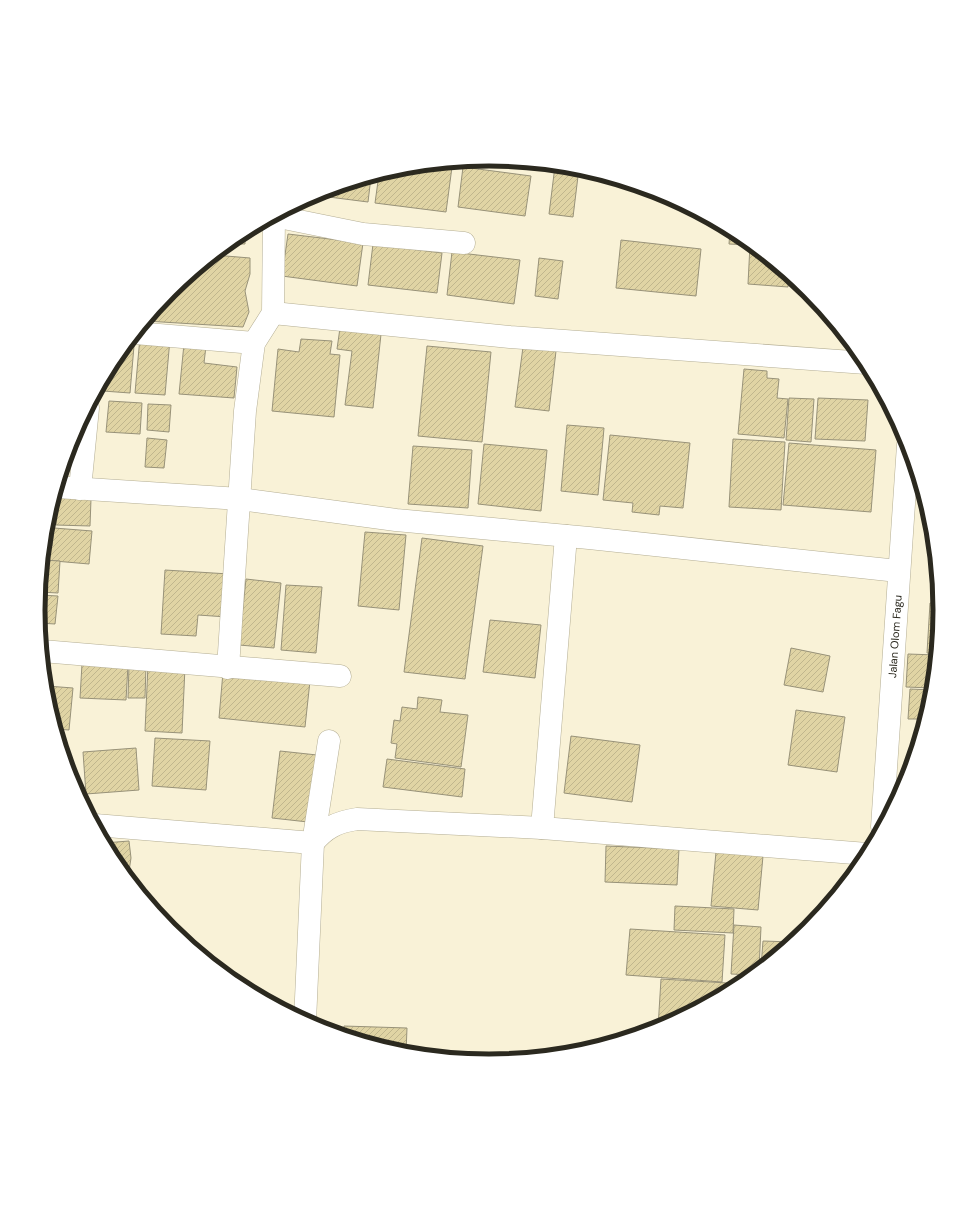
<svg xmlns="http://www.w3.org/2000/svg" width="978" height="1220" font-family="'DM Sans',sans-serif">
	<defs>
		<pattern id="building-hatch" width="6" height="6" patternUnits="userSpaceOnUse"><rect width="6" height="6" fill="#e0d4a4"/><path d="M-1 1l2-2M0 6l6-6M5 7l2-2" fill="none" stroke="#c0b68d"/></pattern>
	</defs>
	<rect width="100%" height="100%" fill="#f9f2d7"/>
	<g fill="url(#building-hatch)" stroke="#989279">
		<polygon points="489,159 532,163 531,167 476,160"/>
		<polygon points="433,164 452,167 446,212 375,203 379,174 401,168"/>
		<polygon points="555,166 579,168 573,217 549,214"/>
		<polygon points="463,167 531,176 525,216 458,207"/>
		<polygon points="371,177 368,202 313,195 317,193"/>
		<polygon points="730,230 740,235 789,276 788,287 748,284 750,245 729,244"/>
		<polygon points="245,231 245,244 228,244 239,235"/>
		<polygon points="288,234 363,243 357,286 282,276"/>
		<polygon points="621,240 701,249 696,296 616,288"/>
		<polygon points="373,244 442,253 437,293 368,285"/>
		<polygon points="452,252 520,260 514,304 447,295"/>
		<polygon points="214,255 250,258 250,274 245,291 249,312 243,327 146,321 170,291"/>
		<polygon points="539,258 563,261 558,299 535,296"/>
		<polygon points="341,321 382,325 373,408 345,405 352,351 337,349"/>
		<polygon points="135,334 130,393 103,391 104,379 114,359"/>
		<polygon points="140,337 170,339 165,395 135,393"/>
		<polygon points="301,339 332,341 330,354 340,355 334,417 272,411 278,349 299,352"/>
		<polygon points="184,344 206,346 204,363 237,367 234,398 179,394"/>
		<polygon points="427,346 491,352 482,442 418,436"/>
		<polygon points="523,347 556,351 549,411 515,407"/>
		<polygon points="744,369 767,371 767,378 779,379 777,398 788,399 784,438 738,434"/>
		<polygon points="789,398 814,399 811,442 786,440"/>
		<polygon points="818,398 868,400 865,441 815,439"/>
		<polygon points="109,401 142,403 140,434 106,432"/>
		<polygon points="148,404 171,405 169,432 147,430"/>
		<polygon points="567,425 604,428 598,495 561,491"/>
		<polygon points="610,435 690,443 683,508 660,506 659,515 632,512 633,503 603,500"/>
		<polygon points="147,438 167,440 164,468 145,467"/>
		<polygon points="733,439 785,442 781,510 729,507"/>
		<polygon points="789,443 876,450 871,512 783,505"/>
		<polygon points="484,444 547,450 541,511 478,504"/>
		<polygon points="413,446 472,450 468,508 408,504"/>
		<polygon points="56,498 91,499 90,526 56,525"/>
		<polygon points="54,528 92,531 89,564 43,560 44,546 52,546"/>
		<polygon points="365,532 406,535 399,610 358,606"/>
		<polygon points="422,538 483,546 465,679 404,672"/>
		<polygon points="43,560 60,561 58,593 40,592"/>
		<polygon points="165,570 229,574 227,617 198,615 196,636 161,634"/>
		<polygon points="246,579 281,583 274,648 239,645"/>
		<polygon points="286,585 322,587 316,653 281,650"/>
		<polygon points="39,595 58,596 55,624 39,623"/>
		<polygon points="930,603 939,603 936,654 927,653"/>
		<polygon points="490,620 541,625 535,678 483,672"/>
		<polygon points="791,648 830,656 823,692 784,685"/>
		<polygon points="908,654 936,655 932,688 906,687"/>
		<polygon points="82,664 128,665 126,700 80,698"/>
		<polygon points="129,665 146,665 145,698 128,698"/>
		<polygon points="148,665 185,667 182,733 145,731"/>
		<polygon points="223,672 310,681 305,727 219,718"/>
		<polygon points="47,686 73,688 69,730 56,729 47,698"/>
		<polygon points="910,689 932,690 925,719 908,719"/>
		<polygon points="418,697 442,700 440,712 468,715 461,767 395,758 397,744 391,743 394,720 400,721 402,707 417,709"/>
		<polygon points="796,710 845,717 837,772 788,765"/>
		<polygon points="571,736 640,745 632,802 564,793"/>
		<polygon points="155,738 210,741 206,790 152,786"/>
		<polygon points="136,748 139,790 86,794 83,752"/>
		<polygon points="280,751 317,755 308,822 272,818"/>
		<polygon points="387,759 465,769 462,797 383,787"/>
		<polygon points="129,841 131,858 128,878 114,860 104,843"/>
		<polygon points="606,846 679,849 677,885 605,882"/>
		<polygon points="716,852 763,856 758,910 711,906"/>
		<polygon points="675,906 734,909 733,933 674,930"/>
		<polygon points="734,925 761,927 759,969 752,975 731,974"/>
		<polygon points="630,929 725,935 722,982 626,975"/>
		<polygon points="763,941 792,942 761,967"/>
		<polygon points="661,979 727,983 726,992 658,1028"/>
		<polygon points="344,1026 407,1028 406,1053 344,1035"/>
	</g>
	<g fill="none" stroke-linecap="round" stroke-linejoin="round">
		<defs>
			<g id="minor">
				<polyline points="274,216 363,234 464,243"/>
				<polyline points="273,313 510,337 866,363"/>
				<polyline points="135,333 254,343"/>
				<polyline points="57,487 240,499 396,520 589,538 898,571"/>
				<polyline points="80,489 88,408"/>
				<polyline points="42,651 340,676"/>
				<polyline points="228,668 245,411 254,343 273,313 274,216"/>
				<path d="M95 825 313 843C325 828 337 822 357 819L542 828 867 854"/>
				<path id="s1" d="M882 827 908 445"/>
				<polyline points="542,828 566,536"/>
				<polyline points="305,1021 313,843 329,741"/>
			</g>
		</defs>
		<use href="#minor" stroke="#b4ae94" stroke-width="23"/>
		<use href="#minor" stroke="#fff" stroke-width="22"/>
	</g>
	<g text-anchor="middle" dominant-baseline="central" stroke-width="3" stroke-linejoin="round" paint-order="stroke">
		<g font-size="11" fill="#2b291f" stroke="#fff">
			<text stroke="none"><textPath href="#s1" startOffset="191">Jalan Olom Fagu</textPath></text>
		</g>
	</g>
	<path d="M0 0H978V1220H0ZM45 610a444 444 0 1 1 888 0a444 444 0 1 1-888 0Z" fill="#fff" fill-rule="evenodd"/>
	<path fill="none" stroke="#2b291f" stroke-width="5" d="M45 610a444 444 0 1 1 888 0a444 444 0 1 1-888 0Z"/>
</svg>
